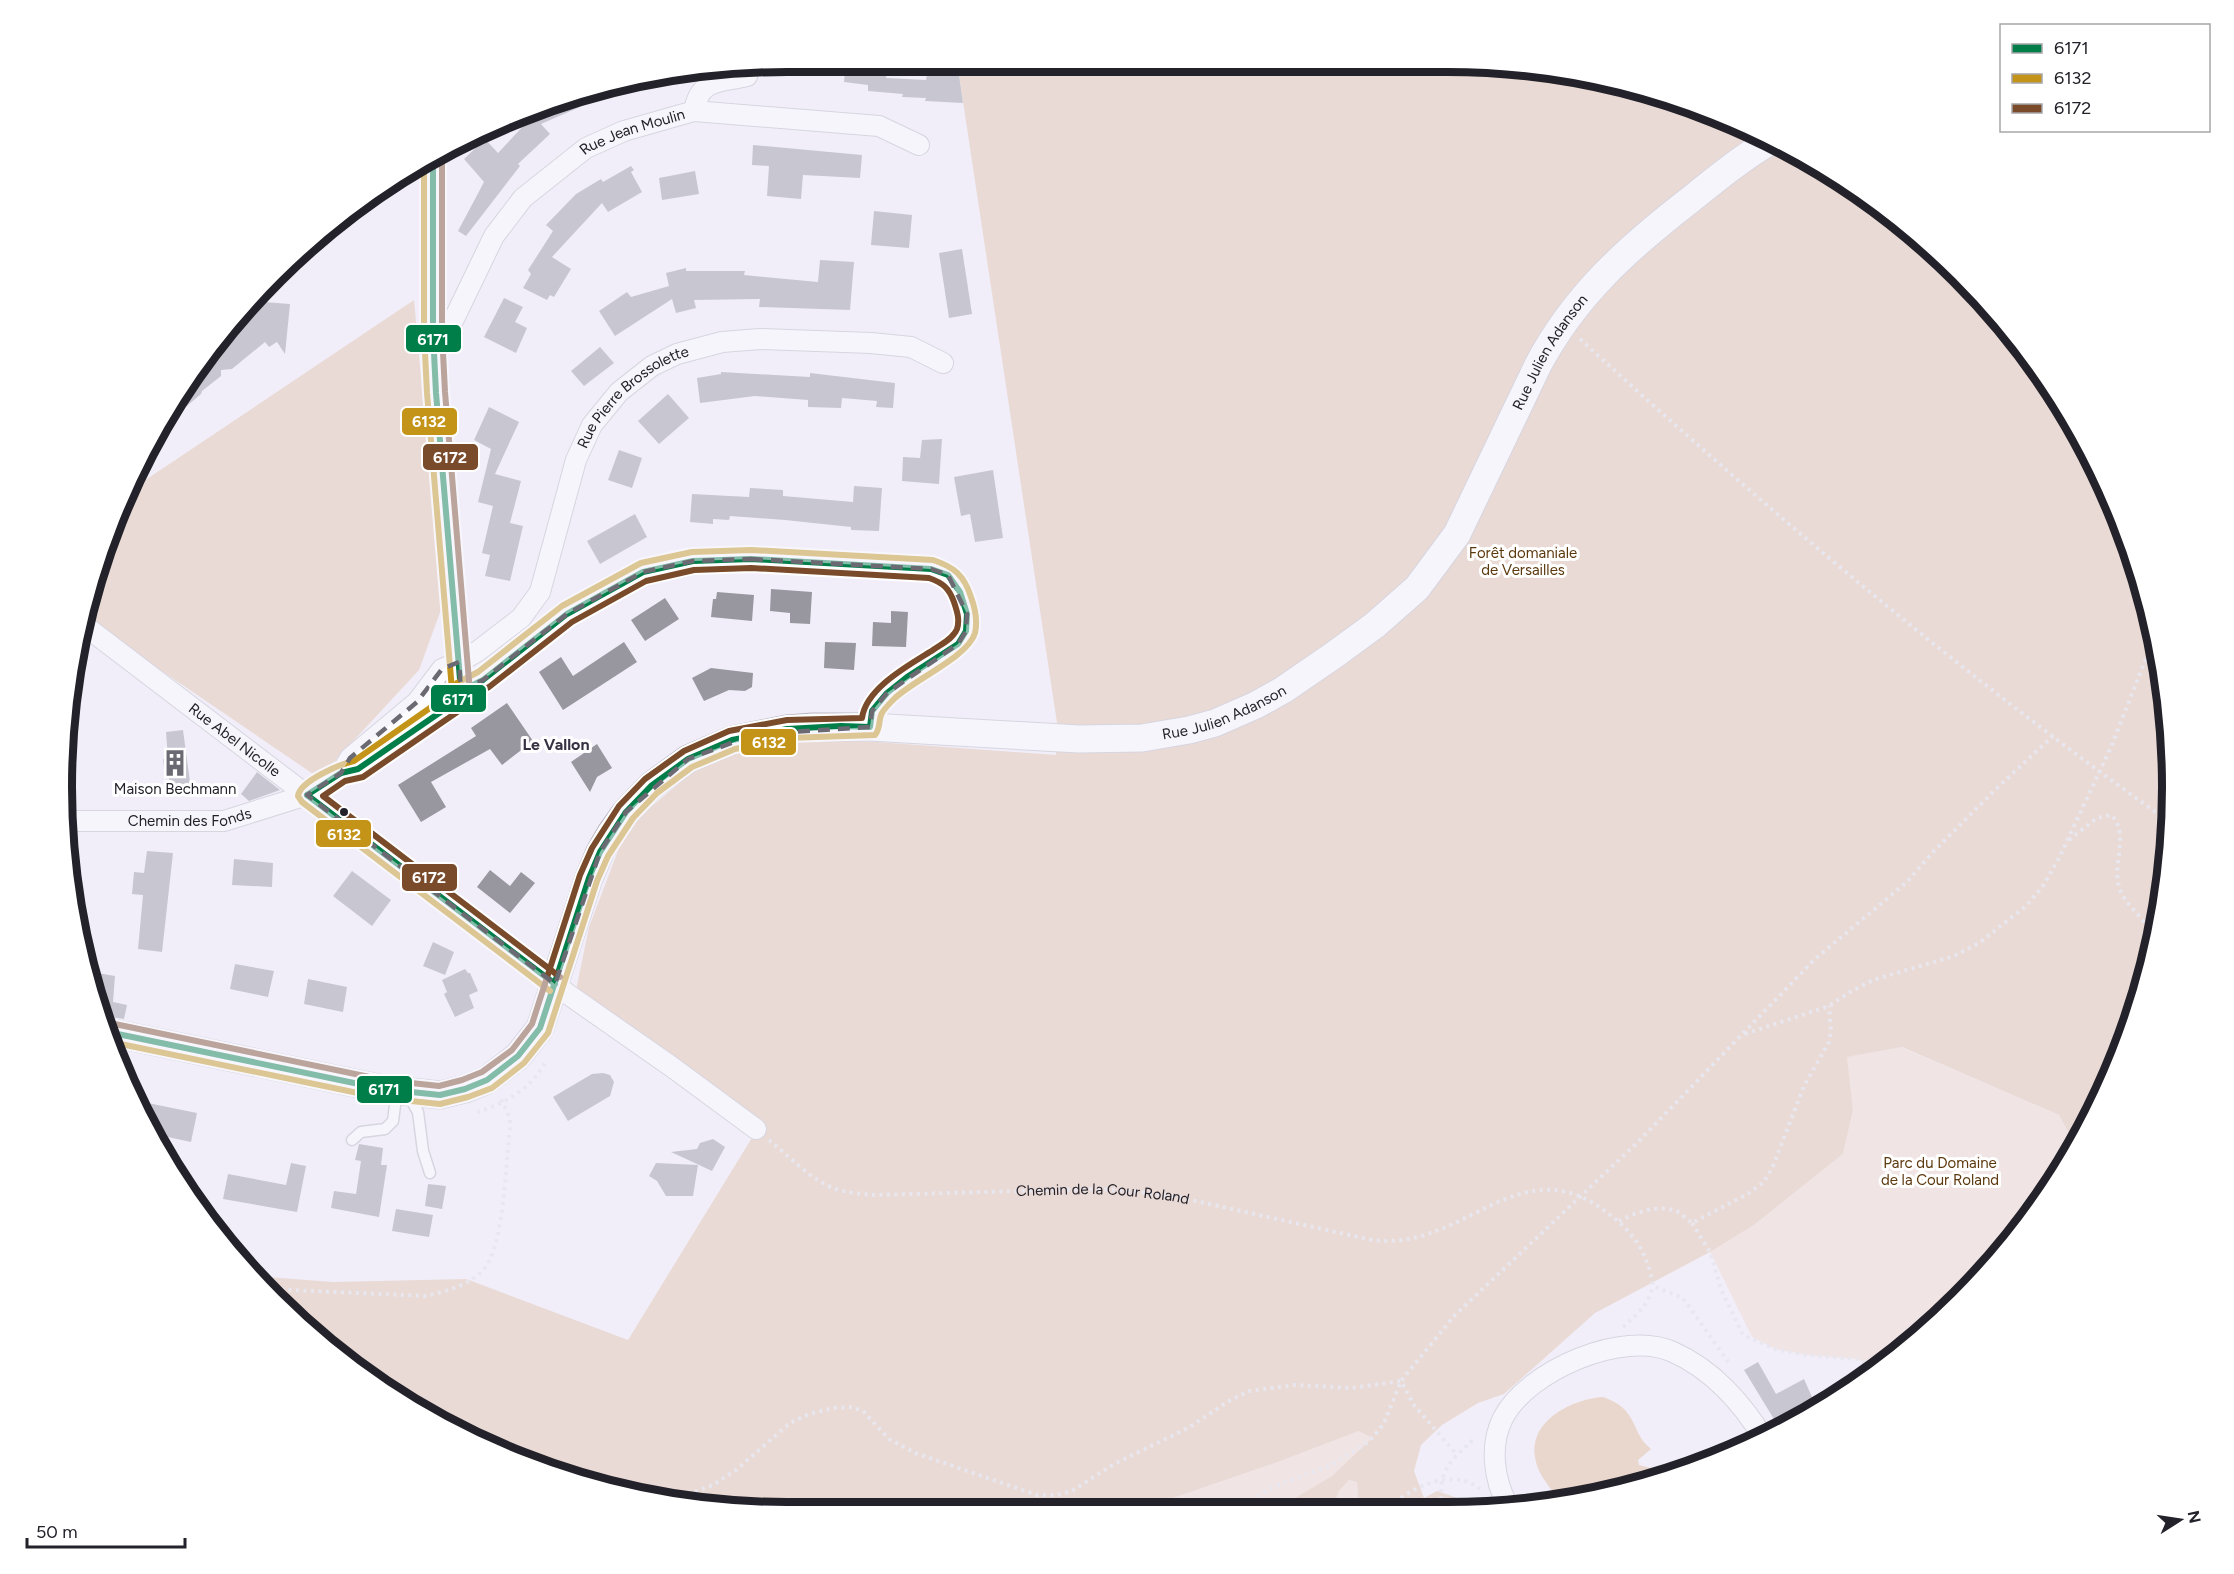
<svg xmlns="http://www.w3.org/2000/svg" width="2234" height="1574" font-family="Figtree,sans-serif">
	<rect width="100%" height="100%" fill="#f1eef9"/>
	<g fill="#f0dacb">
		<polygon points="1901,1047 2059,1115 2075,1145 2023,1228 1926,1332 1874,1367 1857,1359 1806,1355 1775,1349 1752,1337 1710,1252 1754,1225 1843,1154 1853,1110 1846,1057"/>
		<polygon points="1359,1431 1372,1438 1333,1476 1278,1508 1141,1509 1278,1462"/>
		<polygon points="1349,1480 1357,1482 1358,1499 1355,1507 1333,1507 1339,1491"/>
	</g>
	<g fill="#e1c2a9">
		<polygon points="957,62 1447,62 1589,76 1724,117 1809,159 1889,212 1992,308 2075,424 2134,553 2166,692 2171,834 2148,974 2098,1108 2075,1145 2059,1115 1902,1047 1847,1057 1853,1110 1843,1154 1754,1225 1710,1252 1595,1313 1504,1394 1478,1403 1442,1425 1421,1445 1414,1471 1424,1498 1437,1491 1466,1501 1472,1507 1355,1507 1358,1499 1357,1482 1349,1480 1339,1491 1333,1507 1278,1508 1332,1476 1372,1438 1359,1431 1278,1462 1141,1509 740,1511 600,1488 466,1438 346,1363 253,1276 333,1282 466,1279 628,1340 761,1123 574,1000 589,927 627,827 713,755 822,738 1056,755 1057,723"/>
		<polygon points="414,300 442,607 419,670 319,778 87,620 117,509 126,493"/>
	</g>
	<path fill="#e1ba97" d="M1603 1397C1640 1410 1629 1431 1651 1449L1638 1460 1639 1465 1654 1469 1650 1473V1481L1561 1502 1563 1497H1557C1548 1485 1537 1473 1535 1457 1529 1420 1573 1399 1603 1397Z"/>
	<g fill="#98969f">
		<polygon points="846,62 888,62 886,78 926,80 927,74 959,75 963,103 925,101 926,98 902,97 903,94 868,91 868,85 844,82"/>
		<polygon points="584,91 589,103 541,124 550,134 518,164 520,166 466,236 458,231 484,182 464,159 485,139 498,153 543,105"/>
		<polygon points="753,145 862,155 860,178 803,175 801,199 767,196 769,166 752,165"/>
		<polygon points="631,166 634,170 631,172 642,192 608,212 602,203 552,257 571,269 554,297 550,295 547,300 523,288 531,274 528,270 553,231 546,225 576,194 601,179 603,182"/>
		<polygon points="695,171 699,194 662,200 659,178"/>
		<polygon points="874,211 912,215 909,248 871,245"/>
		<polygon points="962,249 972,314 949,318 939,253"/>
		<polygon points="820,260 854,262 850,310 759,307 760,299 694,300 696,308 676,313 672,299 615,336 599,311 627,292 631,297 669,286 666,273 686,268 686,271 745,271 744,275 818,282"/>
		<polygon points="266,287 264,302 290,304 285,354 277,342 269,347 265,342 232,369 221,370 221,376 202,391 201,394 161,428 184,384 241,309"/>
		<polygon points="504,298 523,307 515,322 527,328 516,353 484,337"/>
		<polygon points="600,347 614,363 584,386 571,371"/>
		<polygon points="721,372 810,377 810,373 895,383 893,408 876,407 877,401 842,398 841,408 808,407 808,400 755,396 700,403 697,378 721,374"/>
		<polygon points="668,394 689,418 659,444 638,421"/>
		<polygon points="489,407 519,422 495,474 521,481 510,523 523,526 510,581 485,576 490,555 482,553 493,506 478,502 491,449 474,440"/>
		<polygon points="942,439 939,484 902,481 903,457 920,458 922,440"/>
		<polygon points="619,450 642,458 632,488 608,480"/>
		<polygon points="993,470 1003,538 975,542 970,514 961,516 954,477"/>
		<polygon points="854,486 882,488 879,531 851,530 851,527 785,520 730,516 729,520 713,519 713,524 690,522 692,494 749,497 750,488 783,490 783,496 853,502"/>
		<polygon points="635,514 647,537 600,564 587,541"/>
		<polygon points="771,589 812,592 810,624 790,623 790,613 770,611"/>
		<polygon points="717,592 754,595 752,621 711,617 713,599 716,599"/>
		<polygon points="665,598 679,619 645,641 631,620"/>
		<polygon points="891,611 908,612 906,647 872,646 873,622 891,623"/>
		<polygon points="624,642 637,662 563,710 539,672 561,657 573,676"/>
		<polygon points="825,642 856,643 854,670 824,668"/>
		<polygon points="711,668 753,673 752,687 745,691 729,690 704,701 692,678"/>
		<polygon points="507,703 533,741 502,765 490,749 431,782 446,807 421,822 398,785 476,736 471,728"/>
		<polygon points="183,730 191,789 170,792 169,776 165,777 163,759 168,759 166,732"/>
		<polygon points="597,744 612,768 597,777 590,792 571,762"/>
		<polygon points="257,772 280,790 249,801 241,794"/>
		<polygon points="147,851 173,853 162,952 138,949 143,895 132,894 134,872 144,873"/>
		<polygon points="234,859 273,863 272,887 232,885"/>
		<polygon points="490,870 510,886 521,872 535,883 510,913 477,887"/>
		<polygon points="352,871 391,900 372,926 333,896"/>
		<polygon points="433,942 454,952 445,975 423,966"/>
		<polygon points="235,964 274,971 268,997 230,989"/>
		<polygon points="465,969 468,973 470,973 478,991 469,995 474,1008 455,1017 444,994 447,992 442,980"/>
		<polygon points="86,971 115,976 113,1002 127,1005 124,1019 111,1017 102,1017"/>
		<polygon points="308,979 347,987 343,1012 304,1004"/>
		<polygon points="603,1073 610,1075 614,1082 610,1096 568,1121 553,1097 592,1074"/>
		<polygon points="133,1100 197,1113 191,1142 154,1134"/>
		<polygon points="713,1139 725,1147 712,1171 671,1152 697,1149 700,1143"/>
		<polygon points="359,1144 383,1148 381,1165 387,1165 379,1217 331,1208 334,1191 356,1194 361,1161 355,1160"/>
		<polygon points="291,1163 306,1166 297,1212 223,1199 228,1174 286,1185"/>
		<polygon points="656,1163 698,1165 693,1196 666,1196 657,1181 649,1176"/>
		<polygon points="428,1184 446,1186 442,1209 425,1206"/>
		<polygon points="396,1209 433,1215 429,1237 392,1231"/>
		<polygon points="1758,1362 1776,1394 1804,1379 1816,1406 1780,1429 1744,1370"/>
	</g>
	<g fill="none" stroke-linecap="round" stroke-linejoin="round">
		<defs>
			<g id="service">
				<polyline points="352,1140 361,1132 385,1129 393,1121 397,1090 411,1100 418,1112 423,1151 430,1173"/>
				<polyline points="1667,1471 1699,1466"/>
			</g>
			<g id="minor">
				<path d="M694 111C700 78 719 83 747 76L750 66"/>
				<path id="s2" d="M433 333 442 331 454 319 494 236 523 198 586 148 624 131 694 111 879 126 919 145"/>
				<path id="s3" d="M85 626 569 995 672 1067 756 1129"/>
				<polyline points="461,691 483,680 567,614 643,572 693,561 751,559 931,569 948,575 960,592 967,614 966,631 958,644 907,677 887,693 872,711 870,727"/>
				<path id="s4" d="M341 773 350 758 417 702 442 669 459 662 478 651 521 618 540 592 576 460 592 425 619 392 652 366 677 354 722 342 760 339 871 343 911 347 943 363"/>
				<path id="s5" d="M68 821H224L307 795 341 773 358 769 412 730 458 700 461 691 459 662 436 393 433 333V158"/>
				<path d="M1508 1506C1494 1480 1489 1446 1503 1418 1527 1371 1623 1329 1673 1352 1712 1369 1743 1404 1764 1439"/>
			</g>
			<g id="secondary">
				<path id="s6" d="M108 1032 383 1089 440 1095 465 1089 487 1080 518 1056 540 1028 589 878 600 852 611 833 626 812 651 786 688 759 732 740 787 729 813 727H870L1079 739 1142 738 1189 730 1215 723 1256 705 1283 690 1334 655 1375 625 1417 588 1457 534 1538 365C1575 295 1628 248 1690 200 1716 179 1743 157 1772 140"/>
			</g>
		</defs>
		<use href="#service" stroke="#b8b6bf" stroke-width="13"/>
		<use href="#minor" stroke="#b8b6bf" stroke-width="22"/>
		<use href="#secondary" stroke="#b8b6bf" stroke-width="29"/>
		<g stroke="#dddce0" stroke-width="4" stroke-dasharray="3 4.5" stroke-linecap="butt">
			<path d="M1580 339C1768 511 1963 676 2171 823"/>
			<path d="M2069 840 2097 818 2111 815C2129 831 2114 862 2118 882 2123 911 2153 915 2152 951"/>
			<polyline points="1745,1034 1829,1006 1848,993 1873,980 1954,956 1979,943 2025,907 2043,886 2059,858 2111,747 2154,638"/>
			<path d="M477 1112C505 1104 533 1087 546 1061"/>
			<path id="s1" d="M769 1140C789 1156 810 1179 833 1188 846 1193 861 1194 875 1195L1091 1189 1120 1190 1173 1196 1372 1240C1466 1252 1519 1143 1609 1214 1635 1234 1648 1254 1653 1286L1683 1298 1729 1363"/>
			<path d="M1619 1221C1635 1213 1657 1204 1676 1211 1681 1213 1687 1219 1692 1223L1749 1193 1764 1182 1773 1166 1804 1086 1829 1042 1831 1031 1829 1006"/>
			<polyline points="1692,1223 1710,1252 1721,1289 1743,1335 1775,1349 1806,1355 1857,1359 1874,1367"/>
			<path d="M266 1289 426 1296C446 1291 469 1286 484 1269 504 1247 506 1160 510 1128V1118L500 1097"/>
			<path d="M1623 1327C1636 1315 1649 1305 1653 1286"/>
			<polyline points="674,1500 713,1485 736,1470 790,1423 809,1414 834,1408 852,1407 863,1411 889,1439 915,1453 1037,1495 1057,1495 1072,1491 1114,1464 1188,1428 1229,1401 1249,1391 1295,1385 1352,1388 1401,1381 1414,1405 1457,1455"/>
			<path d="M1389 1507C1412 1487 1453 1467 1480 1489"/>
			<path d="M1442 1507C1437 1469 1450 1462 1476 1437"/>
			<polyline points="1238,1508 1271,1488 1331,1465 1364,1445 1374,1436 1384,1423 1401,1381 1454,1316 1639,1141 1815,959 1907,882 1932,853 1998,787 2053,736"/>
		</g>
		<use href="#service" stroke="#fdfcfe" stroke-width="10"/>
		<use href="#minor" stroke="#fdfcfe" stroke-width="20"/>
		<use href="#secondary" stroke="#fdfcfe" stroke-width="27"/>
		<defs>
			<g id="bus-1">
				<polyline points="307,795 341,773 358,769 458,700 461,691 436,393 433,333 433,158"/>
				<polyline points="307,795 555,984"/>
				<polyline points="108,1032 383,1089 440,1095 465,1089 487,1080 518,1056 540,1028 589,878 600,852 626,812 651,786 688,759 732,740 787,729 841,726 870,727 872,711 887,693 907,677 958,644 966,631 967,614 960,592 948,575 931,569 751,559 693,561 643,572 567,614 483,680 461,691"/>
			</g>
			<g id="bus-2">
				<path d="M424 162V333L427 393 452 690 450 694 354 761C340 764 300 781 298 796L302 802 550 991"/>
				<path d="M111 1042 382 1098 440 1104 468 1097 492 1088 524 1063 548 1033 597 881 608 856 633 818 657 793 692 767 735 749 788 738 875 735C881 728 878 720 882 713 884 709 890 703 894 699 913 680 968 657 975 633 978 620 975 608 971 597 964 575 954 567 933 560L751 550 692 552 641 563 562 606 478 672 457 683"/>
			</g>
			<g id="bus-3">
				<polyline points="442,158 442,333 445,392 470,693 463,708 363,777 345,781 323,796 560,977"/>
				<path d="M110 1023 384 1080 439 1086 462 1080 482 1072 512 1050 532 1024 580 875 592 848 619 806 645 779 684 751 729 731 787 720 862 718C866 688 909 665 933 650 941 644 953 639 957 629 960 620 957 611 954 602 949 588 943 583 929 578L751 568 694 570 646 581 572 622 489 687 465 699"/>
			</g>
		</defs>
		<use href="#bus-1" stroke="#fff" stroke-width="10"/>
		<use href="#bus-2" stroke="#fff" stroke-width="10"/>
		<use href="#bus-3" stroke="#fff" stroke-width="10"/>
		<use href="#bus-1" stroke="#007e49" stroke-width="6"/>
		<use href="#bus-2" stroke="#c49418" stroke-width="6"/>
		<use href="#bus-3" stroke="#7a4b2a" stroke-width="6"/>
	</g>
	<path d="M0 0H2234V1574H0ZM751 559 931 569 948 575 967 614 966 631 958 644 887 693 872 711 870 727 756 734 688 759 626 812 600 852 555 984 307 795 341 773 350 758 417 702 442 669 459 662 461 691 483 680 567 614 643 572 693 561Z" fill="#f1eef9" fill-opacity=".55" fill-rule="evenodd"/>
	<path fill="none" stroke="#6b6972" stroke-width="4.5" stroke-dasharray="12 8" stroke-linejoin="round" d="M751 559 931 569 948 575 967 614 966 631 958 644 887 693 872 711 870 727 756 734 688 759 626 812 600 852 555 984 307 795 341 773 350 758 417 702 442 669 459 662 461 691 483 680 567 614 643 572 693 561Z"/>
	<defs>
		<symbol id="building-bare" viewBox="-9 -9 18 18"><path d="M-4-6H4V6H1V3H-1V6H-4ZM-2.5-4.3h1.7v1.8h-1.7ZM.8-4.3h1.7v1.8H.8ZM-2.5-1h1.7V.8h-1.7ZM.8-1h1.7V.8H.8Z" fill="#6b6972" stroke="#fff" stroke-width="2.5" paint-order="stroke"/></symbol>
	</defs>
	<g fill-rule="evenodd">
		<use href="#building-bare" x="156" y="744" width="38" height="38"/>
	</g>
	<circle fill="#232129" stroke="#fff" stroke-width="2" cx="344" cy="812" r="5"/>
	<g text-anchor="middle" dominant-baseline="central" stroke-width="6" stroke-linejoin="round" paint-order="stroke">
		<g font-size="15" fill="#232129" stroke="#fff">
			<text stroke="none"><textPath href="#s2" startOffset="296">Rue Jean Moulin</textPath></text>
			<text stroke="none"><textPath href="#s6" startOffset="1828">Rue Julien Adanson</textPath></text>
			<text stroke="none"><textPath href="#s4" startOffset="498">Rue Pierre Brossolette</textPath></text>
			<text stroke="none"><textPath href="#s6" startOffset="1324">Rue Julien Adanson</textPath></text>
			<text stroke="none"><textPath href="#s3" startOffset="188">Rue Abel Nicolle</textPath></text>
			<text stroke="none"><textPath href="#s5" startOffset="122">Chemin des Fonds</textPath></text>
			<text stroke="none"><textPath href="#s1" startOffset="351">Chemin de la Cour Roland</textPath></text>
		</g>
		<g font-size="15" fill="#5c380d" stroke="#fff">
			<text x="1523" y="553">Forêt domaniale<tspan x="1523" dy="17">de Versailles</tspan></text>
			<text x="1940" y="1163">Parc du Domaine<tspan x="1940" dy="17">de la Cour Roland</tspan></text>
		</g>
		<g font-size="15" fill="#232129" stroke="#fff">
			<text x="175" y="789">Maison Bechmann</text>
		</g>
		<g font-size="16" font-weight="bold" fill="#373143" stroke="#fff">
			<text x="556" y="744">Le Vallon</text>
		</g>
	</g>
	<path d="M0 0H2234V1574H0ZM787 72H1447A715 715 0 0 1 2162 787V787A715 715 0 0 1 1447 1502H787A715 715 0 0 1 72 787V787A715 715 0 0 1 787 72Z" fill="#fff" fill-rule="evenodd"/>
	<path fill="none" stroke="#232129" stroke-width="8" d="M787 72H1447A715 715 0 0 1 2162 787V787A715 715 0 0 1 1447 1502H787A715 715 0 0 1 72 787V787A715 715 0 0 1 787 72Z"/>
	<g stroke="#fff" stroke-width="2">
		<rect x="405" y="324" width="57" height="29" rx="6" fill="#007e49"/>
		<rect x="401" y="407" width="57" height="29" rx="6" fill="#c49418"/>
		<rect x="422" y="443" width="57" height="28" rx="6" fill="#7a4b2a"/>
		<rect x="430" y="684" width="57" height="29" rx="6" fill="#007e49"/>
		<rect x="740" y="728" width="57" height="28" rx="6" fill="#c49418"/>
		<rect x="315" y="819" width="57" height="29" rx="6" fill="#c49418"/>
		<rect x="401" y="863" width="57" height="29" rx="6" fill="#7a4b2a"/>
		<rect x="356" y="1075" width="57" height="29" rx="6" fill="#007e49"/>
	</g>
	<g font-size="16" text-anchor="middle" font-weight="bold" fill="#fff">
		<text x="433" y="345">6171</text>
		<text x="429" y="427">6132</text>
		<text x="450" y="463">6172</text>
		<text x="458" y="705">6171</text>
		<text x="769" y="748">6132</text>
		<text x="344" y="840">6132</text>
		<text x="429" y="883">6172</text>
		<text x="384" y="1095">6171</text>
	</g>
	<rect x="2000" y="24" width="210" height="108" fill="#ffffff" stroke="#a7a6a9" stroke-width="1.5"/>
	<rect x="2012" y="44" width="30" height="9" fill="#007e49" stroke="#a7a6a9" stroke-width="1.5"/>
	<text x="2054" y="54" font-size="18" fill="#232129">6171</text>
	<rect x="2012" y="74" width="30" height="9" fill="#c49418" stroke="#a7a6a9" stroke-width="1.5"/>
	<text x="2054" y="84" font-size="18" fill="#232129">6132</text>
	<rect x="2012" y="104" width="30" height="9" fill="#7a4b2a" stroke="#a7a6a9" stroke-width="1.5"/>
	<text x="2054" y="114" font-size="18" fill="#232129">6172</text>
	<g transform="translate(2180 1520) rotate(78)" stroke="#ffffff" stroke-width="4.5" paint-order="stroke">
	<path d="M0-4.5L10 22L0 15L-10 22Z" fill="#232129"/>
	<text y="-9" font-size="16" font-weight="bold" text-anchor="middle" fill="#232129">N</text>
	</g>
	<path d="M27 1538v9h158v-9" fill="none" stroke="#232129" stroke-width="3"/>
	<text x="36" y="1538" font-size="18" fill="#232129" stroke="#ffffff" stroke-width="4.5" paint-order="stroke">50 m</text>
</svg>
